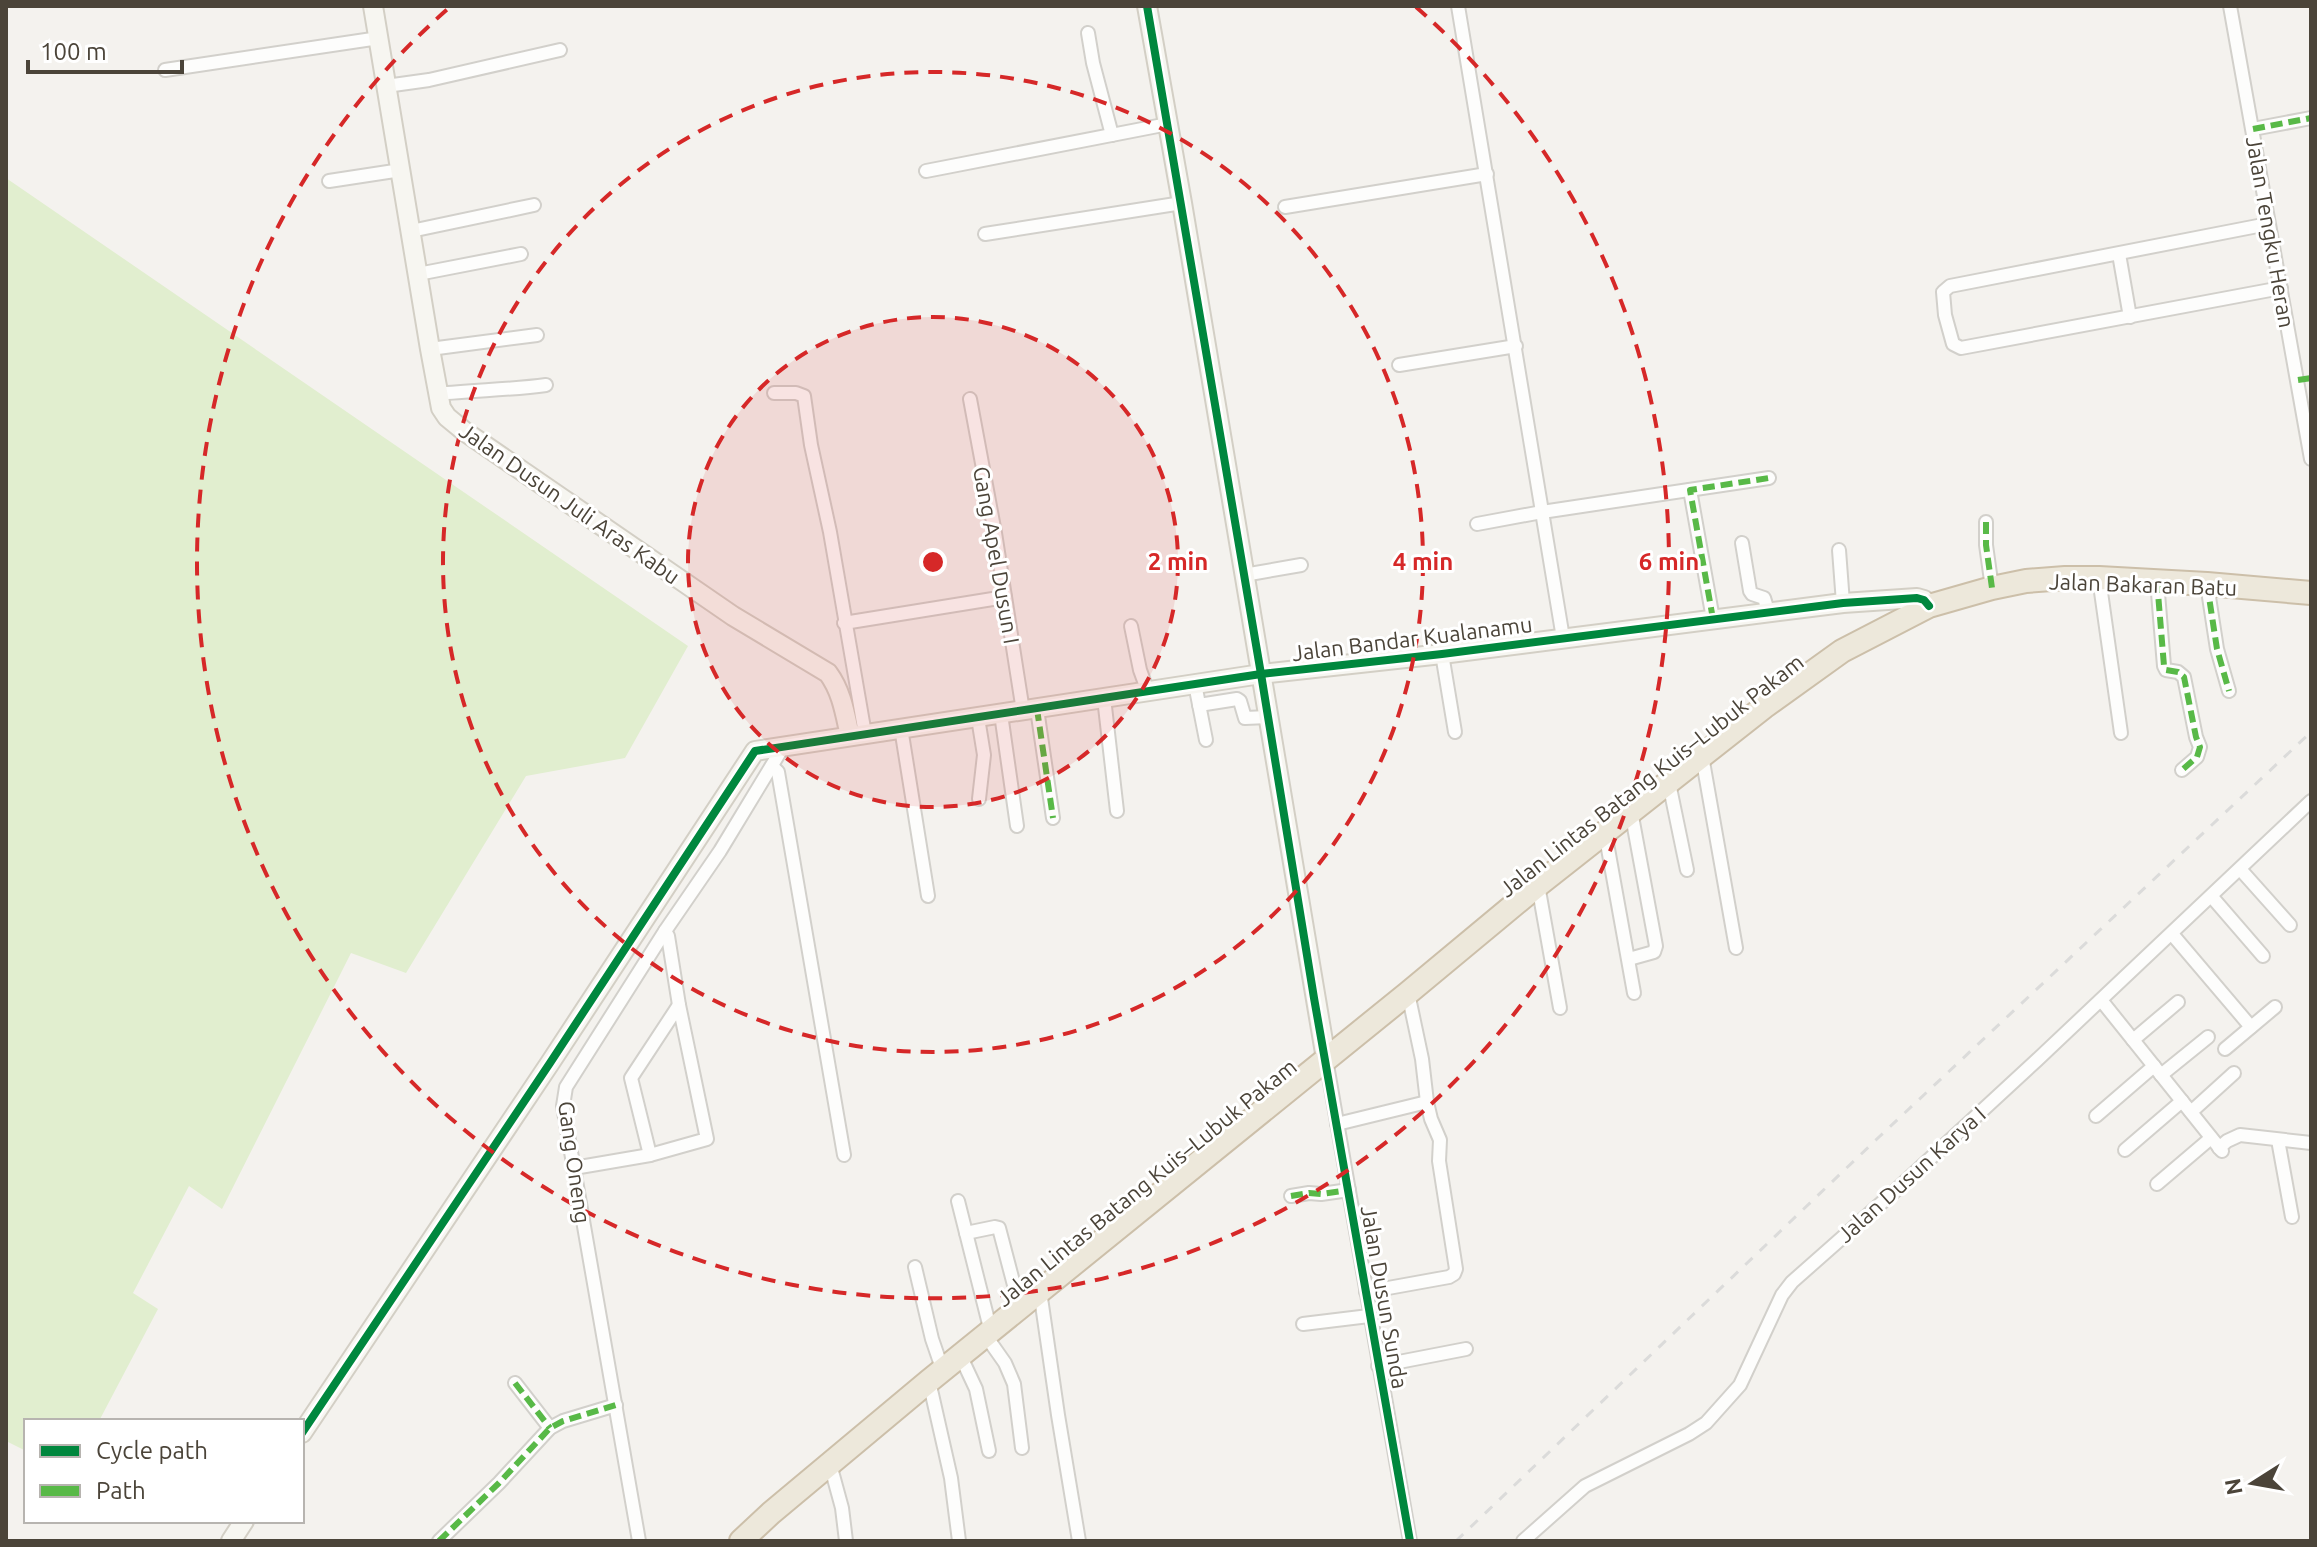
<svg xmlns="http://www.w3.org/2000/svg" width="2317" height="1547" font-family="Ubuntu,sans-serif">
	<rect width="100%" height="100%" fill="#f4f2ee"/>
	<polygon fill="#e1eecf" points="6,178 688,646 625,758 526,776 406,973 351,953 222,1209 189,1186 133,1293 158,1309 99,1421 26,1421 26,1451 6,1441"/>
	<g fill="none" stroke-linecap="round" stroke-linejoin="round">
		<defs>
			<g id="street">
				<polyline points="1458,6 1563,638"/>
				<polyline points="2230,6 2311,459"/>
				<polyline points="1088,33 1093,63 1112,135"/>
				<polyline points="165,70 379,38"/>
				<polyline points="386,86 429,80 560,50"/>
				<polyline points="2253,129 2311,118"/>
				<polyline points="926,171 1168,124"/>
				<polyline points="329,181 401,170"/>
				<polyline points="1285,207 1487,174"/>
				<polyline points="2268,224 1950,286 1943,292 1945,315 1953,344 1961,348 2281,288"/>
				<polyline points="411,231 534,205"/>
				<polyline points="985,234 1182,203"/>
				<polyline points="2119,254 2130,317"/>
				<polyline points="418,274 521,254"/>
				<polyline points="430,349 537,335"/>
				<polyline points="1399,365 1516,346"/>
				<polyline points="774,393 796,393 804,396 811,445 830,532 865,734"/>
				<path d="M438 394C474 390 510 390 546 385"/>
				<polyline points="970,399 995,533 1023,711"/>
				<polyline points="1690,490 1713,619"/>
				<polyline points="1986,522 1986,545 1992,588"/>
				<polyline points="1477,524 1542,512 1769,478"/>
				<polyline points="1742,543 1750,591 1752,594 1764,598 1769,614"/>
				<polyline points="1839,550 1843,603"/>
				<polyline points="1244,575 1301,565"/>
				<polyline points="2099,578 2121,733"/>
				<polyline points="2157,581 2164,666 2166,670 2178,672 2184,677 2196,737 2200,747 2197,757 2182,770"/>
				<polyline points="2207,584 2217,649 2229,691"/>
				<polyline points="844,623 1005,597"/>
				<polyline points="1131,626 1140,670 1148,692"/>
				<polyline points="1442,654 1455,732"/>
				<polyline points="1195,684 1206,740"/>
				<polyline points="1104,698 1117,811"/>
				<polyline points="1199,705 1237,699 1240,701 1245,718 1268,717"/>
				<polyline points="1037,709 1053,818"/>
				<polyline points="1001,714 1017,826"/>
				<polyline points="978,718 984,755 979,799"/>
				<polyline points="901,728 928,896"/>
				<polyline points="1702,756 1736,948"/>
				<polyline points="772,766 778,772 844,1155"/>
				<polyline points="1669,783 1687,870"/>
				<polyline points="1605,832 1634,993"/>
				<polyline points="2240,869 2290,925"/>
				<polyline points="1538,885 1560,1008"/>
				<polyline points="2212,897 2263,956"/>
				<polyline points="2172,934 2251,1027"/>
				<polyline points="1629,959 1654,952 1656,946 1631,811"/>
				<polyline points="2101,1000 2222,1151"/>
				<polyline points="2133,1040 2178,1002"/>
				<polyline points="2225,1049 2275,1007"/>
				<polyline points="1326,1059 1410,1541"/>
				<polyline points="2161,1075 2208,1037"/>
				<polyline points="2191,1112 2234,1073"/>
				<polyline points="2096,1116 2154,1066"/>
				<polyline points="1337,1124 1427,1102"/>
				<polyline points="2278,1140 2292,1217"/>
				<polyline points="2219,1148 2227,1141 2240,1135 2311,1143"/>
				<polyline points="2125,1150 2182,1101"/>
				<polyline points="650,1155 631,1078 679,1005"/>
				<polyline points="574,1168 650,1155 707,1139 679,1005 668,936 665,931"/>
				<polyline points="2157,1184 2211,1138"/>
				<polyline points="1291,1196 1309,1193 1321,1194 1349,1190"/>
				<polyline points="958,1201 991,1332"/>
				<polyline points="966,1233 995,1227 999,1228 1020,1308"/>
				<polyline points="915,1267 932,1339 943,1371"/>
				<polyline points="1040,1291 1058,1415 1079,1541"/>
				<polyline points="1366,1292 1449,1277 1454,1274 1456,1269 1439,1161 1440,1140 1431,1119 1427,1102 1422,1059 1408,993"/>
				<polyline points="1303,1324 1369,1316"/>
				<polyline points="986,1336 1005,1363 1014,1384 1022,1448"/>
				<polyline points="961,1357 976,1389 989,1451"/>
				<polyline points="1378,1366 1466,1349"/>
				<polyline points="929,1381 951,1478 959,1541"/>
				<polyline points="515,1383 550,1428"/>
				<polyline points="830,1464 842,1508 846,1541"/>
				<polyline points="439,1541 499,1483 550,1428 563,1421 616,1405"/>
				<polyline points="639,1541 563,1106 566,1087 665,931 720,851 783,747"/>
				<polyline points="1523,1541 1585,1486 1689,1434 1706,1423 1740,1385 1782,1295 1792,1282 1895,1191 2037,1060 2311,801"/>
			</g>
			<g id="secondary">
				<path d="M373 6 430 349 441 408 447 417 464 431 733 616 828 673C842 692 845 714 850 736"/>
				<polyline points="1147,6 1182,203 1326,1059"/>
				<polyline points="302,1433 550,1063 755,751 1261,674 1442,654 1843,603 1917,598 1924,600 1929,606"/>
				<polyline points="231,1541 244,1521"/>
			</g>
			<polyline id="highway" points="741,1541 771,1513 929,1381 1408,993 1538,885 1764,707 1842,651 1929,606 1992,588 2026,581 2065,578 2099,578 2207,584 2311,593"/>
		</defs>
		<use href="#street" stroke="#d2d0cb" stroke-width="16"/>
		<use href="#secondary" stroke="#d3cfc5" stroke-width="22"/>
		<use href="#highway" stroke="#ccbfa9" stroke-width="26"/>
		<use href="#street" stroke="#fdfdfc" stroke-width="12"/>
		<use href="#secondary" stroke="#f7f6f1" stroke-width="18"/>
		<use href="#highway" stroke="#ede8db" stroke-width="22"/>
		<polyline stroke="#dbdbda" stroke-width="3" stroke-dasharray="10 10" stroke-linecap="butt" points="1456,1541 1879,1137 2311,732"/>
		<g stroke="#58b947" stroke-width="6" stroke-dasharray="12 6" stroke-linecap="butt">
			<polyline points="2253,129 2311,118"/>
			<polyline points="2298,380 2311,378"/>
			<polyline points="1986,522 1986,545 1992,588"/>
			<polyline points="2157,581 2164,666 2166,670 2178,672 2184,677 2196,737 2200,747 2197,757 2182,770"/>
			<polyline points="2207,584 2217,649 2229,691"/>
			<polyline points="1713,619 1690,490 1769,478"/>
			<polyline points="1037,709 1053,818"/>
			<polyline points="1291,1196 1309,1193 1321,1194 1349,1190"/>
			<polyline points="515,1383 550,1428"/>
			<polyline points="439,1541 499,1483 550,1428 563,1421 616,1405"/>
		</g>
		<defs>
			<g id="cycleway">
				<polyline points="1147,6 1261,674 1314,998 1410,1541"/>
				<polyline points="302,1433 550,1063 755,751 1261,674 1442,654 1843,603 1917,598 1924,600 1929,606"/>
			</g>
		</defs>
		<use href="#cycleway" stroke="#fff" stroke-width="13"/>
		<use href="#cycleway" stroke="#00873e" stroke-width="8"/>
	</g>
	<circle cx="933" cy="562" r="245" fill="#d62828" fill-opacity=".12"/>
	<g fill="none" stroke="#d62828" stroke-width="4" stroke-dasharray="14 10">
		<circle cx="933" cy="562" r="245"/>
		<circle cx="933" cy="562" r="490"/>
		<path d="M1416 7A736 736 0 1 1 450 7"/>
	</g>
	<g text-anchor="middle" dominant-baseline="central" stroke-width="6" stroke-linejoin="round" paint-order="stroke">
		<g font-size="22" fill="#4b4439" stroke="#fff">
			<text transform="translate(2271 232) rotate(80)">Jalan Tengku Heran</text>
			<text transform="translate(570 503) rotate(35)">Jalan Dusun Juli Aras Kabu</text>
			<text transform="translate(997 555) rotate(80)">Gang Apel Dusun I</text>
			<text transform="translate(2143 584) rotate(2)">Jalan Bakaran Batu</text>
			<text transform="translate(1412 638) rotate(-7)">Jalan Bandar Kualanamu</text>
			<text transform="translate(1651 775) rotate(-38)">Jalan Lintas Batang Kuis–Lubuk Pakam</text>
			<text transform="translate(575 1162) rotate(82)">Gang Oneng</text>
			<text transform="translate(1911 1174) rotate(-42)">Jalan Dusun Karya I</text>
			<text transform="translate(1146 1182) rotate(-39)">Jalan Lintas Batang Kuis–Lubuk Pakam</text>
			<text transform="translate(1385 1297) rotate(80)">Jalan Dusun Sunda</text>
		</g>
	</g>
	<circle cx="933" cy="562" r="12" fill="#d62828" stroke="#fff" stroke-width="4"/>
	<g font-size="24" text-anchor="middle" font-weight="bold" fill="#d62828" stroke="#fff" stroke-width="6" stroke-linejoin="round" paint-order="stroke">
		<text x="1178" y="570">2 min</text>
		<text x="1423" y="570">4 min</text>
		<text x="1669" y="570">6 min</text>
	</g>
	<rect width="2317" height="1547" fill="none" stroke="#4b4439" stroke-width="16"/>
	<rect x="24" y="1419" width="280" height="104" fill="#ffffff" stroke="#b7b4b0" stroke-width="2"/>
	<rect x="40" y="1445" width="40" height="12" fill="#00873e" stroke="#b7b4b0" stroke-width="2"/>
	<text x="96" y="1459" font-size="24" fill="#4b4439">Cycle path</text>
	<rect x="40" y="1485" width="40" height="12" fill="#58b947" stroke="#b7b4b0" stroke-width="2"/>
	<text x="96" y="1499" font-size="24" fill="#4b4439">Path</text>
	<g transform="translate(2253 1483) rotate(259)" stroke="#ffffff" stroke-width="6" paint-order="stroke">
	<path d="M0-6L14 30L0 20L-14 30Z" fill="#4b4439"/>
	<text y="-12" font-size="22" font-weight="bold" text-anchor="middle" fill="#4b4439">N</text>
	</g>
	<path d="M28 60v12h154v-12" fill="none" stroke="#4b4439" stroke-width="4"/>
	<text x="40" y="60" font-size="24" fill="#4b4439" stroke="#ffffff" stroke-width="6" paint-order="stroke">100 m</text>
</svg>
